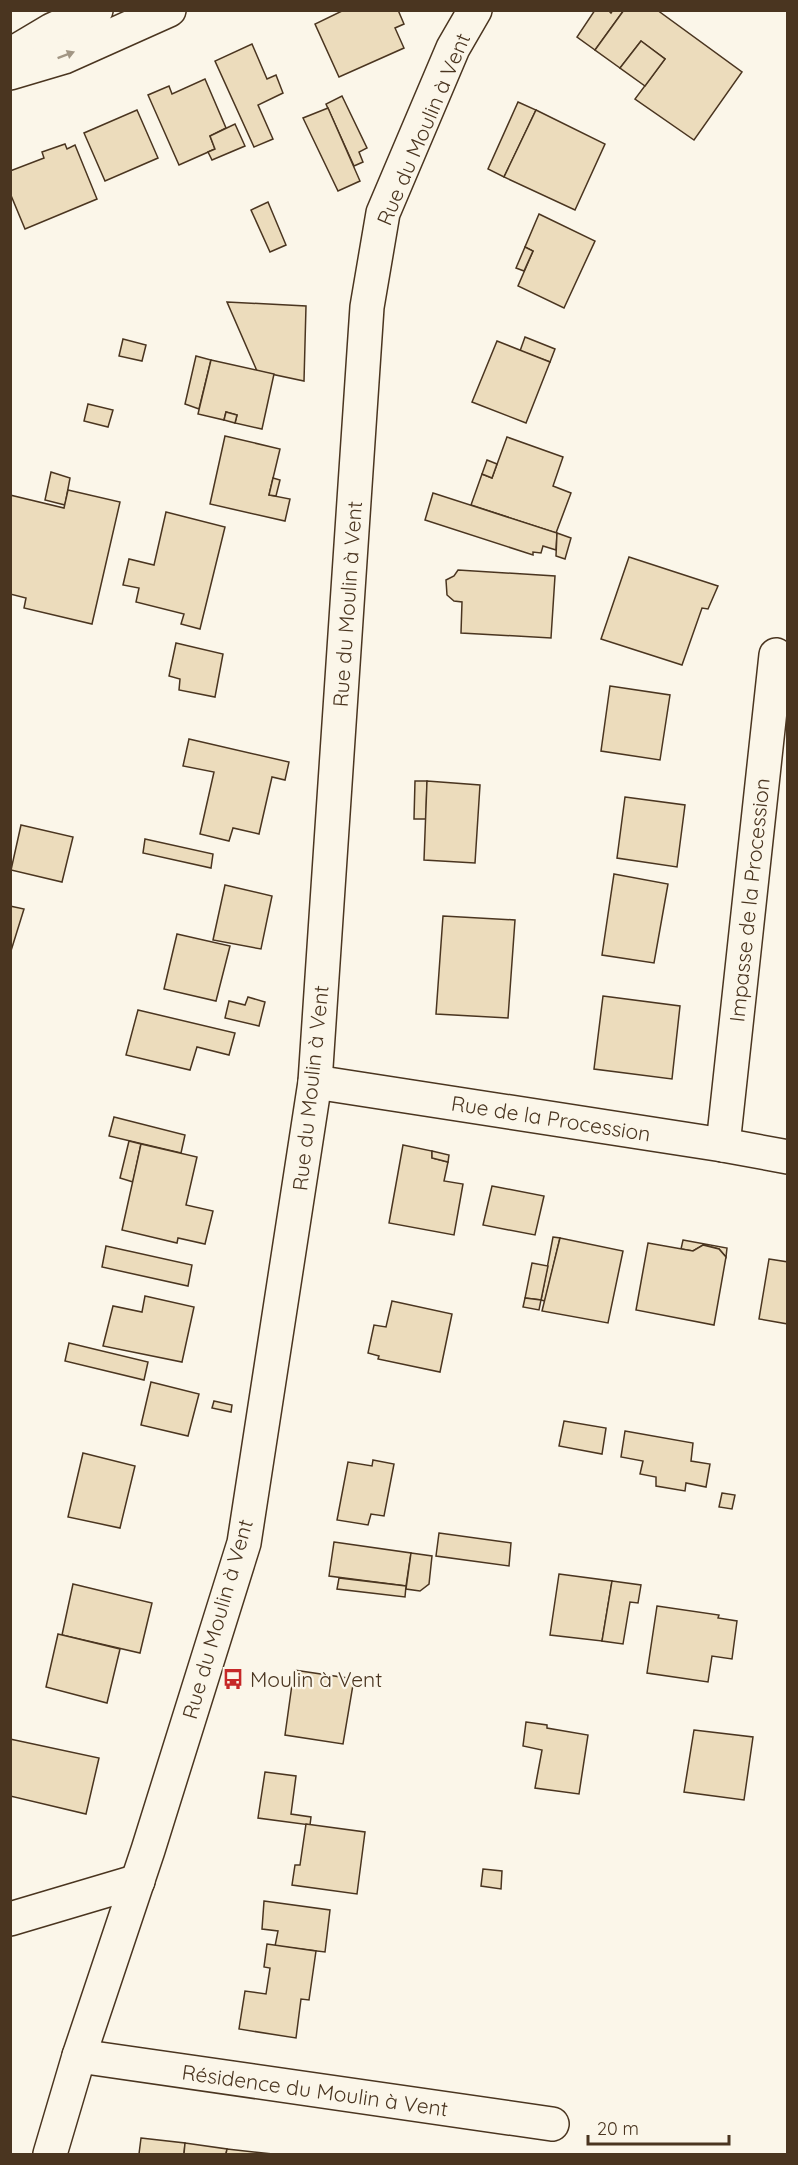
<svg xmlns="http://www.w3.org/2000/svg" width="798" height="2165" font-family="Quicksand,sans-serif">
	<rect width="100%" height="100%" fill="#fbf6e9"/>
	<g fill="#ecdcbc" stroke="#4a3520" stroke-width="1.5">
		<polygon points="344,10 398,10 404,24 395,28 404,48 339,77 315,24"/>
		<polygon points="595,10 608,10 611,13 613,10 624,10 595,50 577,37"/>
		<polygon points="624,10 657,10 742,72 694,140 635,99 665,59 641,41 620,68 595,50"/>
		<polygon points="641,41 665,59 645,86 620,68"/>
		<polygon points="252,44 267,79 276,75 283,93 258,105 273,139 254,147 215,61"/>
		<polygon points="205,79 226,128 210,136 215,149 179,165 148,95 169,86 172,94"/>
		<polygon points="342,96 367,148 359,152 363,162 354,166 326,104"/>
		<polygon points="518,102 536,110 504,177 488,169"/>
		<polygon points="328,108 360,181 338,191 303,118"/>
		<polygon points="137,110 158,158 105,181 84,133"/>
		<polygon points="536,110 605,144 575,210 504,177"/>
		<polygon points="235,124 245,146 212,160 208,152 215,149 210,136"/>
		<polygon points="65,144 67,149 75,145 97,199 25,229 10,193 10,171 44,158 42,152"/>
		<polygon points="268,202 286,245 270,252 251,210"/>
		<polygon points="539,214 595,241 564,308 518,286 533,251 525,247"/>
		<polygon points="525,247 533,251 524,271 516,268"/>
		<polygon points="227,302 306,306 304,381 257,371"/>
		<polygon points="525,337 555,349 550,362 520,351"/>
		<polygon points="123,339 146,345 142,361 119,356"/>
		<polygon points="497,341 550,362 526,423 472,402"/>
		<polygon points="196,356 211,360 199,409 185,404"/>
		<polygon points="211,360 274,374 262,429 235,423 237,415 226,412 224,420 198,414"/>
		<polygon points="88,404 113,410 108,427 84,421"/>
		<polygon points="226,412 237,415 235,423 224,420"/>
		<polygon points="225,436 280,449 269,495 290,499 285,521 210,504"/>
		<polygon points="507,437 563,457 553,486 571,493 556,533 471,505 482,474 492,478"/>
		<polygon points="487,460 497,464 492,478 482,474"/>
		<polygon points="51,472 70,478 65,505 45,500"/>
		<polygon points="273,478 280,480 276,496 269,495"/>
		<polygon points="68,490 120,502 92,624 24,608 26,598 10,594 10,495 64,508"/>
		<polygon points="433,493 557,533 556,550 543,546 541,553 533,552 533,555 425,520"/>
		<polygon points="166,512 225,527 200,629 181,624 184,614 136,602 139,588 123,585 129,559 154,565"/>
		<polygon points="557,533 571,538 565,559 556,556"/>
		<polygon points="629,557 718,586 708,609 702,608 682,665 601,639"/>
		<polygon points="458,570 555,576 551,638 461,633 462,602 454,601 447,595 446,580 454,576"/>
		<polygon points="176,643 223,654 215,697 179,690 180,679 169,676"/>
		<polygon points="610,686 670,695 660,760 601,751"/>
		<polygon points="189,739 289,762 285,780 272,777 259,834 233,828 229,841 200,834 214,772 183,766"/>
		<polygon points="415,781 427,781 426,819 414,819"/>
		<polygon points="427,781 480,785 475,863 424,860"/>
		<polygon points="625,797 685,805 677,867 617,858"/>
		<polygon points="21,825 73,837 62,882 11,870"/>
		<polygon points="145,839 213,854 211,868 143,853"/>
		<polygon points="614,874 668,884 654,963 602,955"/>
		<polygon points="225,885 272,896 261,949 213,940"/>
		<polygon points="10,906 24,909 10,954"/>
		<polygon points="443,916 515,920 508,1018 436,1014"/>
		<polygon points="177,934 230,946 216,1001 164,989"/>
		<polygon points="603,996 680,1006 672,1079 594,1069"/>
		<polygon points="248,997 265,1002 259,1026 225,1018 229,1001 245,1005"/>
		<polygon points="138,1010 235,1033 229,1055 197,1047 190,1070 126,1055"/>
		<polygon points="114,1117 185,1135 181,1153 109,1136"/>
		<polygon points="129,1141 141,1144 133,1182 120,1178"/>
		<polygon points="141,1144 197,1157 186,1205 213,1211 205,1244 178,1238 177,1243 122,1230"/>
		<polygon points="403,1145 432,1151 432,1158 448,1162 444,1181 463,1184 454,1235 389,1223"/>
		<polygon points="432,1151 449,1155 448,1162 432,1158"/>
		<polygon points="492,1186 544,1196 535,1235 483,1225"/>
		<polygon points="553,1237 560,1238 545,1301 541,1300"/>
		<polygon points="560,1238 623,1251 608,1323 542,1311"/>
		<polygon points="683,1240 727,1248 726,1257 719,1249 703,1245 693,1251 681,1249"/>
		<polygon points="648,1243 693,1251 703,1245 719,1249 726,1257 714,1325 636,1310"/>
		<polygon points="106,1246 192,1265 188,1286 102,1267"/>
		<polygon points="769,1259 788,1262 788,1324 759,1319"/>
		<polygon points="532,1263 548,1266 541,1300 525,1298"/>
		<polygon points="145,1296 194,1307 182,1362 103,1346 113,1306 142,1312"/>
		<polygon points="525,1298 541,1300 539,1310 523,1307"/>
		<polygon points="392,1301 452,1314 440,1372 378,1359 379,1356 368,1353 374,1325 386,1327"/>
		<polygon points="69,1343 148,1362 144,1380 65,1361"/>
		<polygon points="151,1382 199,1394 188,1436 141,1425"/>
		<polygon points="214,1401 232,1405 231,1412 212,1408"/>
		<polygon points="564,1421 606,1428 602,1454 559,1446"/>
		<polygon points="625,1431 693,1443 691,1461 710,1464 706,1487 686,1483 685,1491 656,1486 656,1477 640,1474 643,1461 621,1457"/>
		<polygon points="83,1453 135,1466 120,1528 68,1517"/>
		<polygon points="373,1460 394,1464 384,1516 371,1514 368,1525 337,1520 348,1462 372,1466"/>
		<polygon points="722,1493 735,1495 732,1509 719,1507"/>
		<polygon points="439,1533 511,1543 509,1566 436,1556"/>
		<polygon points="334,1542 411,1553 406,1586 329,1576"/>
		<polygon points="411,1553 432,1556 429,1584 420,1591 406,1589"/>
		<polygon points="559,1574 612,1581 602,1641 550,1635"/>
		<polygon points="339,1578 406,1586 405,1597 337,1589"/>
		<polygon points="612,1581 641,1585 638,1603 630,1602 623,1644 602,1641"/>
		<polygon points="73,1584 152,1603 140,1653 62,1635"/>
		<polygon points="657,1606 719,1615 718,1618 737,1621 732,1659 712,1656 708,1682 647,1673"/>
		<polygon points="58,1634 120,1649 107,1703 46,1687"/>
		<polygon points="294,1670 354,1679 343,1744 285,1735"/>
		<polygon points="526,1722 547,1725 547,1728 588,1735 579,1794 535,1788 542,1750 523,1746"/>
		<polygon points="694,1730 753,1737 744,1800 684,1792"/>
		<polygon points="10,1739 99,1758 86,1814 10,1796"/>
		<polygon points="265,1772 296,1776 291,1814 311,1817 310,1825 258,1818"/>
		<polygon points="306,1824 365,1832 357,1894 292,1885 295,1865 300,1865"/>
		<polygon points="483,1869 502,1871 501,1889 481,1886"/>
		<polygon points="264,1901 330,1910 325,1952 275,1946 278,1931 262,1929"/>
		<polygon points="267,1944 316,1951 309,2000 301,1999 296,2038 239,2029 245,1991 266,1994 270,1968 264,1967"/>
		<polygon points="141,2138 185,2143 184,2154 139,2154"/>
		<polygon points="185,2143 227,2149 226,2154 184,2154"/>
		<polygon points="227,2149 273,2154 226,2154"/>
	</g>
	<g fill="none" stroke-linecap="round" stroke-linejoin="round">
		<defs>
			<g id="minor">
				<polyline points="10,55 52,30 96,10"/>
				<polyline points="10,73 64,57 169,10"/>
				<polyline points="315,1082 723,1145 788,1157"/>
				<polyline points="723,1145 776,655"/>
				<polyline points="10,1919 138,1881"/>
				<polyline points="79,2056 552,2124"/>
				<polyline points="50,2154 79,2056 148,1850 244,1543 315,1082 367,307 383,213 453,48 475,10"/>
			</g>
		</defs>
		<use href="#minor" stroke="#4a3520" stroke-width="36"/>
		<use href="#minor" stroke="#fbf6e9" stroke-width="33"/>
	</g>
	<defs><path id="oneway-solid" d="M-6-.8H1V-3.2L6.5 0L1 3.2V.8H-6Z" transform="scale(1.5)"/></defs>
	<use fill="#a29684" href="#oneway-solid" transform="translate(66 55) rotate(-21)"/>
	<defs>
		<symbol id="bus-bare" viewBox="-9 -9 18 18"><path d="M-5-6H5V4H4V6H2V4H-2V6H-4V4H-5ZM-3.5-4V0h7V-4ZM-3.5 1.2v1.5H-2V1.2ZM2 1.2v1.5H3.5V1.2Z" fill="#c62828" stroke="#fbf6e9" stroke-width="2.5" paint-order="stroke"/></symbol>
	</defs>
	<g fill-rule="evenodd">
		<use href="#bus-bare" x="218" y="1664" width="30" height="30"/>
	</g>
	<g text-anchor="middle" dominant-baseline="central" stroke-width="4.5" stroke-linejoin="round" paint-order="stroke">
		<g font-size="21" fill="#4a3520" stroke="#fbf6e9">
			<text transform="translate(423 129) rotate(-67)">Rue du Moulin à Vent</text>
			<text transform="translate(347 604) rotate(-86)">Rue du Moulin à Vent</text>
			<text transform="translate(749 900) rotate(-84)">Impasse de la Procession</text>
			<text transform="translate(310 1088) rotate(-84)">Rue du Moulin à Vent</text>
			<text transform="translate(551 1118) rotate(9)">Rue de la Procession</text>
			<text transform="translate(217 1619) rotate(-74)">Rue du Moulin à Vent</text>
			<text transform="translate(315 2090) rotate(8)">Résidence du Moulin à Vent</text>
		</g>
		<g font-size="21" fill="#4a3520" stroke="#fbf6e9" text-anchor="start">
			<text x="250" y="1679">Moulin à Vent</text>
		</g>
	</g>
	<rect width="798" height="2165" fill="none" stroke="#4a3520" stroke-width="24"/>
	<path d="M588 2135v9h141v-9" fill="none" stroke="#4a3520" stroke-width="3"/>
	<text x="597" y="2135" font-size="18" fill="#4a3520" stroke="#fbf6e9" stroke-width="4.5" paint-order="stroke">20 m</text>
</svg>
